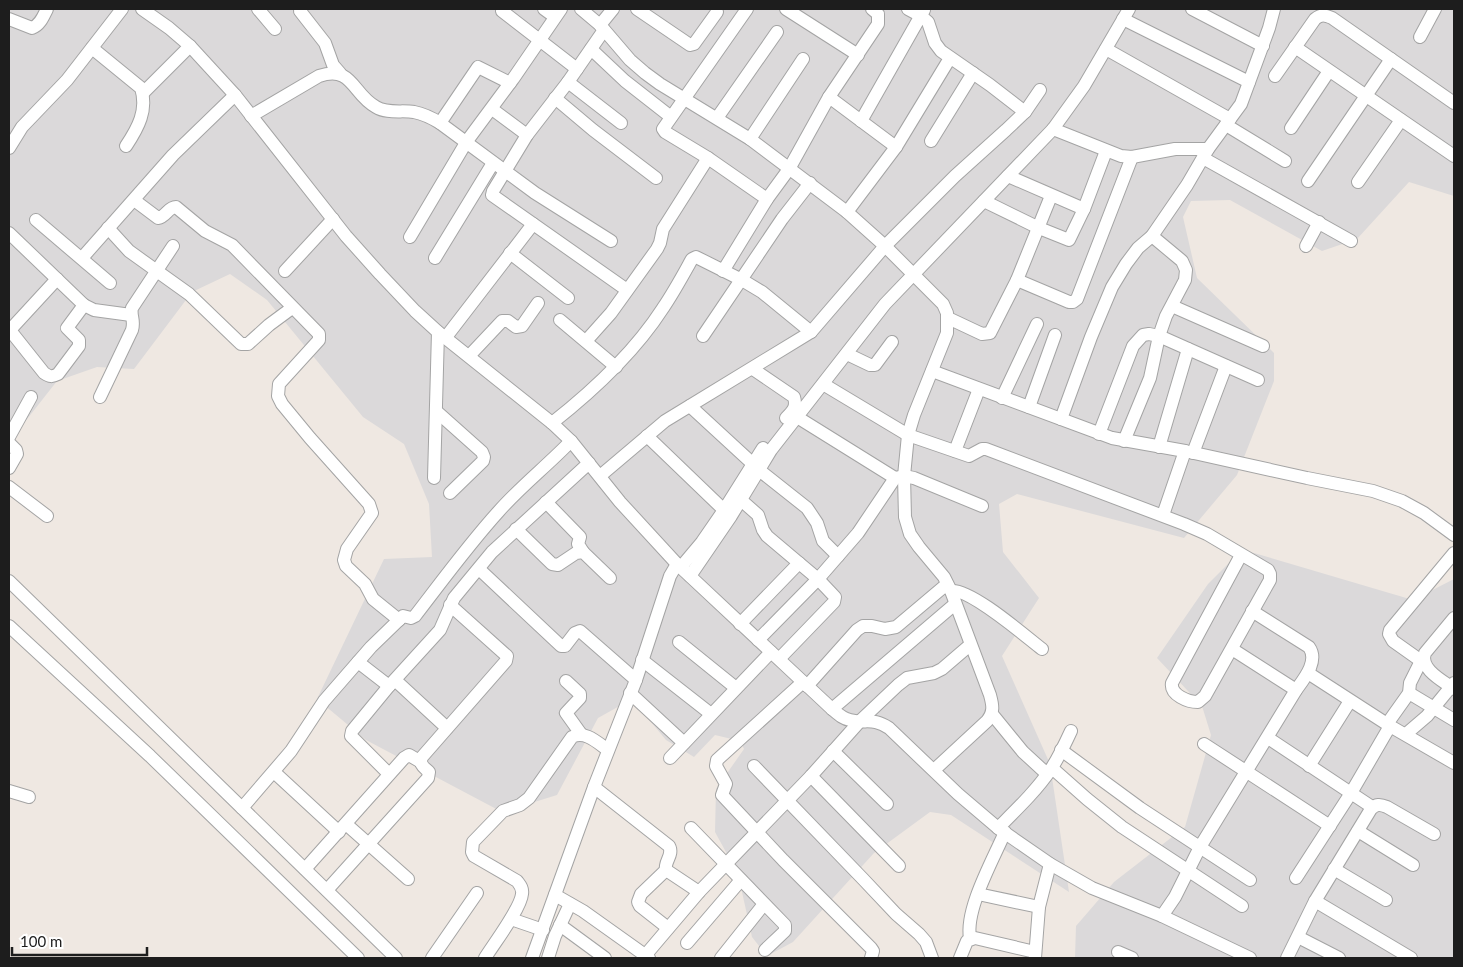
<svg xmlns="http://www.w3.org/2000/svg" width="1463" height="967" font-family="Lato,sans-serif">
	<rect width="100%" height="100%" fill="#efe8e2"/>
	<g fill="#dbd9da">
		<polygon points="9,9 1454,9 1454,196 1409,182 1357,239 1322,251 1230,200 1191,201 1183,217 1197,278 1274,353 1274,381 1237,475 1184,538 1017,494 999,504 1003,552 1039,598 1002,656 1050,764 1069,892 951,815 930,812 874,853 793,942 767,956 752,937 738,874 715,832 716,789 744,749 740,741 715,735 694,757 666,740 632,699 598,718 557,795 502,812 366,740 317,699 384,559 432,557 429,504 404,444 363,417 267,300 230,274 192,292 134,369 97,367 57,381 9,442"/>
		<polygon points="1240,552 1254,553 1413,600 1454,579 1454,958 1075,958 1076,926 1114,882 1185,827 1211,735 1202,706 1157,658 1208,584"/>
	</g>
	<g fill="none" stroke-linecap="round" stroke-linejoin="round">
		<defs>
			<g id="minor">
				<path d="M142 9 169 28 190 46 235 95 346 236 380 274 415 311 438 332 552 423 571 441 620 502 677 564 832 709C838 714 843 719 850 720 867 724 872 717 889 728L958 794 998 828 1050 864 1092 888 1162 916 1250 958"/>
				<polyline points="258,9 275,29"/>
				<polyline points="544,9 555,17"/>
				<path d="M581 9 600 25 630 60 645 73 660 84 750 139 847 212 885 246 943 304 947 313V333L914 415 908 435 904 476 905 517 910 534 919 547 944 577 951 591 990 695C993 706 994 712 987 721L934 770"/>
				<polyline points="637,9 690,45 694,44 717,12"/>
				<polyline points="747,9 663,129 665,132 708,158 767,199"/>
				<polyline points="786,9 858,55"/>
				<polyline points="908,9 921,16 928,22 935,43 941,51 990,85 1025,112"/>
				<polyline points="1192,9 1263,46"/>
				<polyline points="300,11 325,43 333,65 340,73"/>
				<polyline points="502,11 577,69"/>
				<path d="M9 19 32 28C40 25 43 17 47 9"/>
				<polyline points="1123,19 1249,82"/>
				<polyline points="600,25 613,9"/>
				<polyline points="604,30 568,82 527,135 493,191 492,195 627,290"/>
				<polyline points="1420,37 1435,9"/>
				<polyline points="1295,47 1454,156"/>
				<path d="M92 48 141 88C148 110 138 128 126 146"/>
				<polyline points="591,49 625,81 671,117"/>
				<polyline points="1106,49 1230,119"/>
				<path d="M1275 76 1315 19C1321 14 1325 15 1332 18L1454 103"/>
				<polyline points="568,82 621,123"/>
				<polyline points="143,93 190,46"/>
				<polyline points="829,97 896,147"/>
				<polyline points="555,98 593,130 656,178"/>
				<polyline points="492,109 527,135"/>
				<path d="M251 116 319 76C353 65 352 94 376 107 387 114 402 110 414 112 424 114 432 118 440 123L535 193 611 241"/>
				<polyline points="717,118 777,32"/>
				<polyline points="861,121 924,10"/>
				<polyline points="440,123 478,67 510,83"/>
				<polyline points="1226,125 1285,161"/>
				<polyline points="1291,128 1329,71"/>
				<polyline points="1053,129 1121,156 1132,157 1175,149 1208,149"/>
				<polyline points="750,139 803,59"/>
				<polyline points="931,141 973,73"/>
				<polyline points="9,148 22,127 67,80 122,9"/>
				<polyline points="1203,158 1351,241"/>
				<polyline points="1008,176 1084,209"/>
				<polyline points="1308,181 1391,59"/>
				<polyline points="1358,182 1401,120"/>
				<path d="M134 200 158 218C166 217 168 207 176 207L205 231 232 245 319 334V340L279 384 278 396 282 404 310 438 369 504 372 513 347 549 344 560 346 566 365 584 373 599 399 620"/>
				<polyline points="984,201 1039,228 1069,240 1084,209 1106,151"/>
				<polyline points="847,212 896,147 950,58"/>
				<polyline points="36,220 110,283"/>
				<polyline points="108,228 129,251 189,294 241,344 248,344 269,325 292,308"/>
				<polyline points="9,233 84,305 94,310 131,315"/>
				<polyline points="410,237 467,141 513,79 561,9"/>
				<polyline points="1306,246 1319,222"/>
				<polyline points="510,253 568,298"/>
				<polyline points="82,258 173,155 235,95"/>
				<polyline points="435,258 493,163"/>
				<polyline points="285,271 333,219"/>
				<polyline points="723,271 767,199 789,169 829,97 878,24 878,14 872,9"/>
				<polyline points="1017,280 1069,302 1073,302 1077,299 1132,157"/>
				<polyline points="1172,306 1263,346"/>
				<polyline points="948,318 982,334 990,333 1017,280 1051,196"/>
				<polyline points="560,320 616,367"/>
				<path d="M9 329 44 373C50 377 52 377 58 374L79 346V340L67 328 84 305"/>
				<polyline points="10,330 57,279"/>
				<polyline points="703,336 782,219 810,183"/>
				<polyline points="446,337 533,224"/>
				<polyline points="586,341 611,313 657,249 660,243 663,229 708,158"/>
				<polyline points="847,354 870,365 875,365 892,342"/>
				<polyline points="469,356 502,321 508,321 516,327 522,326 538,303"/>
				<path d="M753 369 794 397C797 407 793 411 786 418"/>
				<polyline points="932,371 1112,438 1185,451 1307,478 1373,491 1402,501 1424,513 1454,535"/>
				<path d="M823 384 908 435 969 456 982 449H986L1184 524 1207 534 1268 570 1270 574V580L1205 696 1198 702C1188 702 1170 695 1172 683L1241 555"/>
				<path d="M100 397 132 330C135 320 130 316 132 308L173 246"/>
				<polyline points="1002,398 1037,324"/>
				<polyline points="690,406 753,464"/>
				<polyline points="1029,407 1055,335"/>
				<polyline points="436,411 482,452 484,457 483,461 450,493"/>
				<polyline points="797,417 895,478"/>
				<polyline points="1061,419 1091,337 1112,287 1126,264 1138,248 1152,236 1187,185 1208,149 1241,104 1269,28 1274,9"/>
				<path d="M552 423C594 390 634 353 663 308 674 292 683 275 692 259L696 257 742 280 762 292 811 332"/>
				<polyline points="1099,434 1133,346 1143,335 1149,334 1159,336 1258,380"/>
				<polyline points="647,436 724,510"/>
				<polyline points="9,437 31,397"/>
				<polyline points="1124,441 1150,378 1159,336 1166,316 1185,280 1186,270 1182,261 1152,236"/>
				<polyline points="9,443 16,450 17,454 9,468"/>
				<polyline points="1159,447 1188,349"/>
				<polyline points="955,451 979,389"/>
				<polyline points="1193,453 1226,366"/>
				<polyline points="759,470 807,508 817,523 823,541 838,556"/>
				<polyline points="600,476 665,421 811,332 885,246 955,176 1006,130 1025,112 1040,90"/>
				<polyline points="434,478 438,332"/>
				<polyline points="9,487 47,516"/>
				<polyline points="741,500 758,515 763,530 767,536 818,579 835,597 834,602 779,659"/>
				<polyline points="546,502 580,537 578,544 583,552"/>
				<polyline points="1163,515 1185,451"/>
				<polyline points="516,529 552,564 558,565 576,553 583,552 610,578"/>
				<polyline points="681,567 702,542 724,510 763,448"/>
				<polyline points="479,569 561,646 565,646 575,633 580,631 636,680"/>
				<polyline points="690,576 731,516 771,450 885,304 1053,129 1084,86 1129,9"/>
				<polyline points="9,581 396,958"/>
				<path d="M951 591C970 588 1025 636 1042 649"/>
				<path d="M1454 618 1425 653C1419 669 1443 681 1454 689"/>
				<polyline points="740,624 799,563"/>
				<polyline points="9,626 150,756 358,958"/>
				<polyline points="758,640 818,579 858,533 895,478 904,476 914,478 982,506"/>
				<polyline points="679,642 736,688"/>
				<polyline points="1232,649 1296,690"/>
				<polyline points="642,660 711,714"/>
				<polyline points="358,662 389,686"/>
				<polyline points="1424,663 1393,641 1389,634 1390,630 1454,553"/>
				<polyline points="1308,673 1390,726 1454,763"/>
				<polyline points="395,680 447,728"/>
				<polyline points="566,681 580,694 580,698 566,713 581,734"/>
				<polyline points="803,682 717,760 716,766 726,784 722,795 783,860 871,948 873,951 871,958"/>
				<polyline points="807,686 857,630 863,626 872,626 885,629 896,627 947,584"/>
				<polyline points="630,693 684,743"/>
				<polyline points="1409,693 1454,720"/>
				<polyline points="832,709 955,604"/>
				<polyline points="992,714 1023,752 1047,774"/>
				<polyline points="1387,724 1409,693 1410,683 1421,661"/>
				<polyline points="1406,734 1427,716 1454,683"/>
				<polyline points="1268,738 1372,807"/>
				<polyline points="1204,744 1330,826"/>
				<polyline points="1061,750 1140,808 1250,880"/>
				<polyline points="833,751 887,804"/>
				<polyline points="670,758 771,652"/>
				<polyline points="754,766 863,879 896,914 919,934 926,942 932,958"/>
				<polyline points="1309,766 1350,701"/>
				<polyline points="1052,768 1087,799 1122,827 1242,906"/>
				<polyline points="274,772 339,832"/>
				<polyline points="389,774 351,736 352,731 389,686 440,630 454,598 492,552 589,463"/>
				<polyline points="811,776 899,866"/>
				<path d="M594 787 669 846C674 855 664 861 666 870L699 892"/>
				<polyline points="9,791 29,797"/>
				<path d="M242 808 291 751 324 701 371 647 403 616 411 618 415 616C442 581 469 544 499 511 521 486 548 465 571 441"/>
				<polyline points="346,824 408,879"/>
				<polyline points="691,828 785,925 785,931 765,950"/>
				<path d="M998 828C1017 809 1036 791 1051 769 1059 757 1065 744 1071 731"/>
				<polyline points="1358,831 1413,865"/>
				<polyline points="305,869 404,758 409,755 421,762"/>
				<polyline points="1334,869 1386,900"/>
				<polyline points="666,870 641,894 638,902 640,906 668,928"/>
				<polyline points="1296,878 1351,793 1390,726"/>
				<path d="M327 890 428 778 429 772C424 767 419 765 422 757L506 661 507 656 450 605"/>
				<polyline points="978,894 1039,907"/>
				<polyline points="555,895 583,911 649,958"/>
				<polyline points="1315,901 1411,958"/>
				<path d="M1162 916 1175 897 1200 847 1296 690C1304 679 1319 661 1309 647L1252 611"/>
				<polyline points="511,919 543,930"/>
				<polyline points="560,925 605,958"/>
				<polyline points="1298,937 1339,958"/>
				<path d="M970 938C965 909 993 860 1005 832"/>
				<polyline points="687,943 741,880"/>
				<polyline points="1118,952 1132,958"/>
				<polyline points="432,958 477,893"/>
				<path d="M485 958C493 945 521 908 522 894 523 888 520 885 517 881L474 856 472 852 473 842 503 811 520 805 529 798 572 737C585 730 598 743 608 750"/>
				<polyline points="532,958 594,787 636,680 670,576 677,564"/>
				<polyline points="548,958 555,936 570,904"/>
				<polyline points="643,958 699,892 811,776 861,720 898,685 907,678 934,673 942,669 970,645"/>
				<polyline points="721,958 764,904"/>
				<polyline points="960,958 967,941 975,938 1035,952"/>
				<polyline points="1035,958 1039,907 1050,864"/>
				<path d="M1287 958 1315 901 1371 809C1376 804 1380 804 1387 807L1434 834"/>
			</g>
		</defs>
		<use href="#minor" stroke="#a4a4a4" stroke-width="14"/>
		<use href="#minor" stroke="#fff" stroke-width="12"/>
	</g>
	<rect width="1463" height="967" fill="none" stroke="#1d1d1d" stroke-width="20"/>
	<path d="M12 947v8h135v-8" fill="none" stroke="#1d1d1d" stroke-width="2.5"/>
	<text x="20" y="947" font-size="15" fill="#1d1d1d" stroke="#ffffff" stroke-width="4" paint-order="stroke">100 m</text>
</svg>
